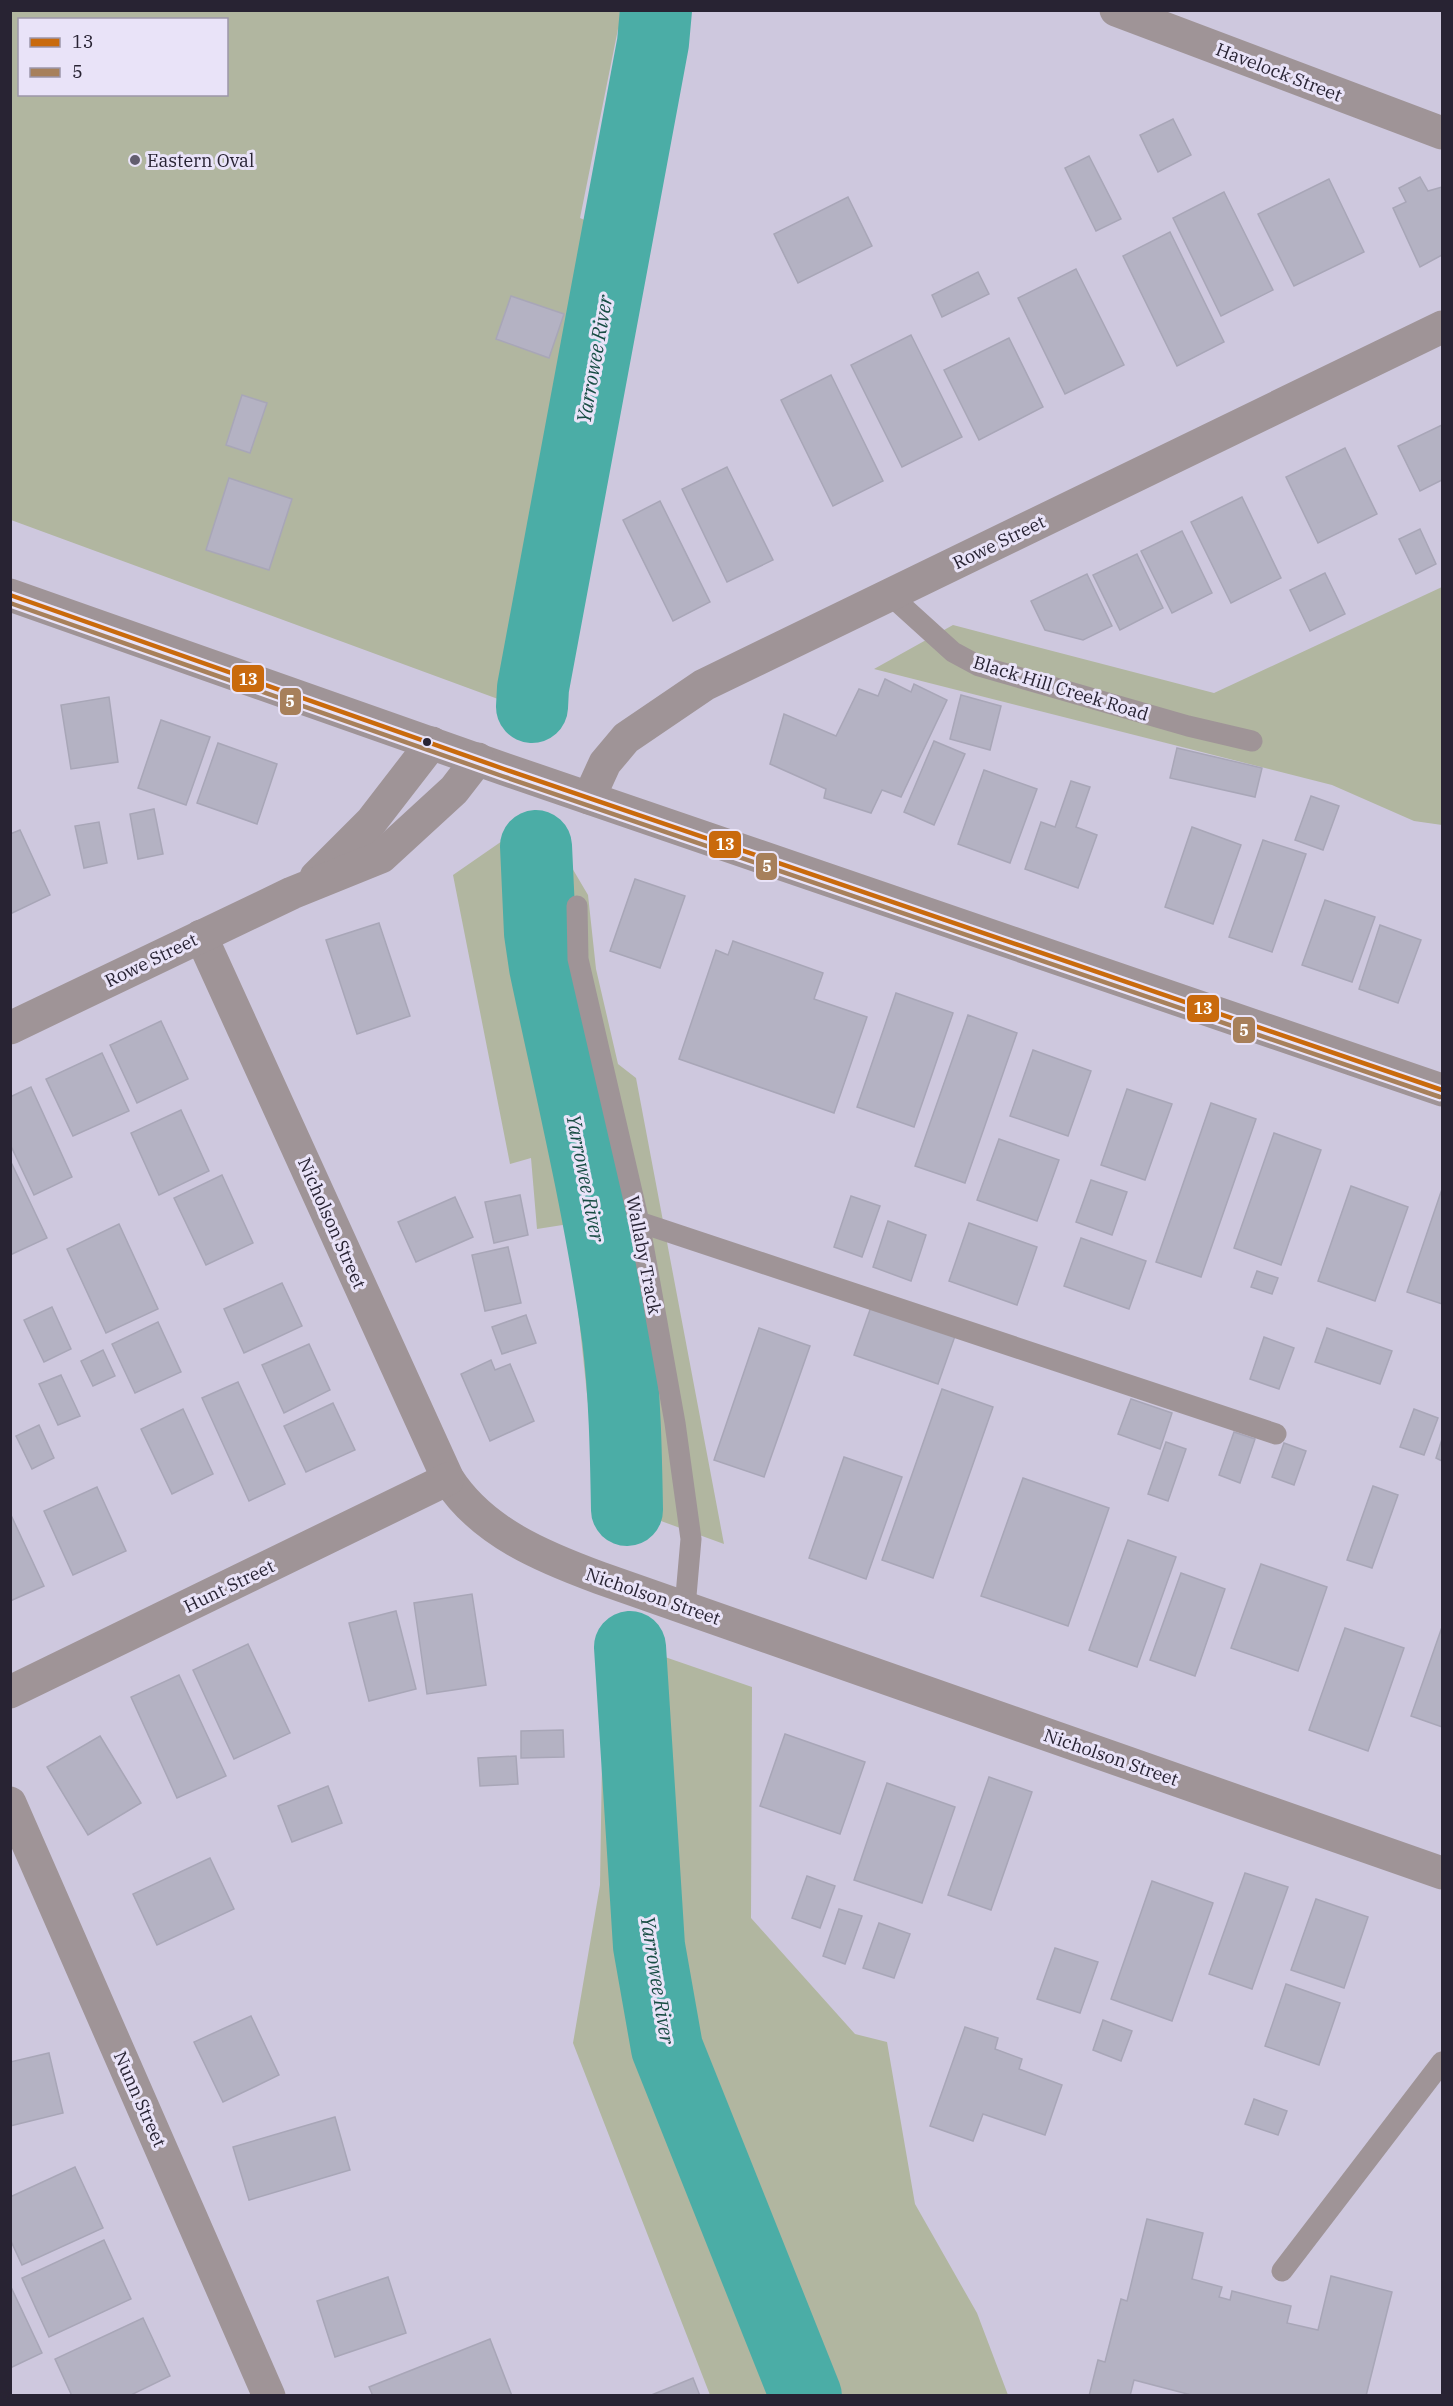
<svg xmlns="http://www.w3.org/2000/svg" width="1453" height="2406" font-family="'IBM Plex Serif',serif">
	<rect width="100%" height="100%" fill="#cec8de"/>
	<g fill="#b1b6a0" fill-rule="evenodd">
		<path d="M10 11H652L618 29 580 218 589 222 498 699 11 520ZM20 20H226V94H20Z"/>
		<polygon points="1442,587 1442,825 1414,821 1332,785 874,669 953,625 1214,693"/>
		<polygon points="505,839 555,839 588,895 596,969 618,1064 636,1078 724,1544 598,1498 569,1224 537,1229 531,1158 510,1164 453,875"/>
		<polygon points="604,1636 752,1687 751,1918 855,2034 887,2042 915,2204 977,2313 1008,2395 710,2395 573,2043 600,1885"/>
	</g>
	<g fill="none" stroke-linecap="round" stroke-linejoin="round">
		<g stroke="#4bada6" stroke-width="72">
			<polyline points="532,707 533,688 653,43 656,10"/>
			<path d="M536 846 540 933 545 967C571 1090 601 1213 618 1338 625 1395 626 1453 627 1510"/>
			<polyline points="630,1647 649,1946 667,2048 806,2396"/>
		</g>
	</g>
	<g fill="#b4b2c3" stroke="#a8a6b7" stroke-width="1.5">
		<polygon points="1173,119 1191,155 1158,172 1140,135"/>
		<polygon points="1089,156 1121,219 1096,231 1065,168"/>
		<polygon points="1420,177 1428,191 1442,187 1442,255 1420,267 1393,208 1406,202 1399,188"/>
		<polygon points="1329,179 1364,252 1294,286 1258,214"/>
		<polygon points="1224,192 1273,290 1221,316 1173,218"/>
		<polygon points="848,197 872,246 798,283 774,234"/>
		<polygon points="1170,232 1224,342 1177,366 1123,256"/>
		<polygon points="1076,269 1124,365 1065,394 1018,298"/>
		<polygon points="978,272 989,294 942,317 932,295"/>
		<polygon points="511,296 564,314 549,358 496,339"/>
		<polygon points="911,335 962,437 902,467 851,365"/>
		<polygon points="1009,338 1043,407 979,440 944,370"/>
		<polygon points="831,375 883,481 833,506 781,400"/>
		<polygon points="242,395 267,403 250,453 226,445"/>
		<polygon points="1442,425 1442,480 1420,491 1398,446"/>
		<polygon points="1345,448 1377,514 1318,543 1286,477"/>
		<polygon points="727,467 773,560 727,582 682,489"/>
		<polygon points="229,478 292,499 269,570 206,550"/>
		<polygon points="1242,497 1281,578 1231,603 1191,522"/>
		<polygon points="660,501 710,602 673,621 623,520"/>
		<polygon points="1420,529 1436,564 1416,574 1399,539"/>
		<polygon points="1182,531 1212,593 1172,613 1141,551"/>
		<polygon points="1137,554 1163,608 1120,630 1093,575"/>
		<polygon points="1325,573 1345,614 1310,631 1290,590"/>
		<polygon points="1087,574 1112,626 1083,640 1045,630 1031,601"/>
		<polygon points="885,679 911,692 914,684 947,700 901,797 882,790 871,813 824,798 826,789 770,764 784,714 836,736 859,689 878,696"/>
		<polygon points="961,695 1001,706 990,750 950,739"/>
		<polygon points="109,697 118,762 71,769 61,705"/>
		<polygon points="161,720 210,737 186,805 138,788"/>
		<polygon points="934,741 965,754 934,825 904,812"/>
		<polygon points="218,743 277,764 257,824 197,803"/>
		<polygon points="1177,748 1262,768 1255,797 1170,778"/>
		<polygon points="984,770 1037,789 1010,863 958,844"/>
		<polygon points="1071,781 1090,787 1076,827 1097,835 1078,888 1025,869 1041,822 1055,827"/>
		<polygon points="1311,796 1339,806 1323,850 1295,840"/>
		<polygon points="154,809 163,854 138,859 130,814"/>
		<polygon points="99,822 107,863 84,868 75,826"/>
		<polygon points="1192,827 1241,845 1213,924 1165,907"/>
		<polygon points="20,830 50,895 10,914 10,834"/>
		<polygon points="1263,840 1306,854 1272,952 1229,937"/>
		<polygon points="635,879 685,896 660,968 610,951"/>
		<polygon points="1325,900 1375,917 1352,982 1302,965"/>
		<polygon points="379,923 410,1016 357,1034 326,940"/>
		<polygon points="1380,925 1421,940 1398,1003 1359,989"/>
		<polygon points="733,941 823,973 814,999 867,1017 834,1113 679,1059 716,950 728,955"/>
		<polygon points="896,993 953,1013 914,1127 857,1107"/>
		<polygon points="968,1015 1017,1033 965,1183 915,1166"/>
		<polygon points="161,1021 188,1079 137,1103 110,1045"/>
		<polygon points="1033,1050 1091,1071 1068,1136 1010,1116"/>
		<polygon points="102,1053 129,1111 73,1136 46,1079"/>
		<polygon points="31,1087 72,1177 34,1195 10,1144 10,1097"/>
		<polygon points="1127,1089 1172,1104 1145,1180 1101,1165"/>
		<polygon points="1211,1103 1256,1119 1201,1277 1156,1262"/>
		<polygon points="181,1110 209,1171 159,1195 131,1133"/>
		<polygon points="1274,1133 1321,1150 1281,1265 1234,1248"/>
		<polygon points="999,1139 1059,1160 1037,1221 977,1200"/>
		<polygon points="10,1160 47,1238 10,1255"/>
		<polygon points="222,1175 253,1243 206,1265 174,1198"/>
		<polygon points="1091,1180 1127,1192 1112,1235 1076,1222"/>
		<polygon points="1351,1186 1408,1207 1375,1301 1318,1281"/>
		<polygon points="1442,1189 1442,1304 1407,1292"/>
		<polygon points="520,1195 528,1235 494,1243 485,1202"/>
		<polygon points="851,1196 880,1206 862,1257 834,1247"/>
		<polygon points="455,1197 473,1237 416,1262 398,1222"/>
		<polygon points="888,1221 926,1235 911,1281 873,1267"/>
		<polygon points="969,1223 1037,1247 1017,1305 949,1281"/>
		<polygon points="119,1224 158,1309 106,1333 67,1249"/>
		<polygon points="1081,1238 1146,1261 1129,1309 1064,1286"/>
		<polygon points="508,1247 521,1303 485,1311 472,1255"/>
		<polygon points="1257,1271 1278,1278 1272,1294 1251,1287"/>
		<polygon points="282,1283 302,1326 244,1353 224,1309"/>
		<polygon points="52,1307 71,1349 44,1362 24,1320"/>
		<polygon points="871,1307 955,1336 938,1384 854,1355"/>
		<polygon points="526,1315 536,1343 502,1354 492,1327"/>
		<polygon points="158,1322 181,1372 135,1393 112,1344"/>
		<polygon points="759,1328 810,1346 764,1477 714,1460"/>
		<polygon points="1327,1328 1392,1351 1380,1384 1315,1362"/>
		<polygon points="1264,1337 1294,1348 1279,1389 1250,1379"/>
		<polygon points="309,1344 330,1390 284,1413 262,1365"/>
		<polygon points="103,1350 115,1376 93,1386 81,1361"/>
		<polygon points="491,1360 495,1370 510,1364 534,1421 490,1441 461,1374"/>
		<polygon points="61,1375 80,1416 58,1425 39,1384"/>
		<polygon points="238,1382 285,1484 249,1501 202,1398"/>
		<polygon points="942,1389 993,1407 933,1578 882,1560"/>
		<polygon points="1131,1399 1172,1413 1160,1449 1118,1434"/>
		<polygon points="333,1403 355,1450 306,1472 284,1426"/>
		<polygon points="183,1409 213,1474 172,1494 141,1429"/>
		<polygon points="1414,1409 1438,1418 1424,1455 1400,1447"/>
		<polygon points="39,1425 54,1458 32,1469 16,1436"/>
		<polygon points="1234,1432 1255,1439 1240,1483 1219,1475"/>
		<polygon points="1442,1439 1442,1461 1436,1458"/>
		<polygon points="1166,1442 1186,1449 1168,1501 1148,1494"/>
		<polygon points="1284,1443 1306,1451 1294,1485 1272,1477"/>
		<polygon points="844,1457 902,1477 866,1579 809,1558"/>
		<polygon points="1023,1478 1109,1508 1068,1626 981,1596"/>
		<polygon points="1373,1486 1398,1495 1372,1568 1347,1560"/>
		<polygon points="97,1487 126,1551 73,1575 44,1511"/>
		<polygon points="10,1513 44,1586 10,1601"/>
		<polygon points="1128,1540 1176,1557 1137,1667 1089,1650"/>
		<polygon points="1261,1564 1327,1587 1298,1671 1231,1648"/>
		<polygon points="1181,1573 1225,1589 1195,1676 1150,1660"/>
		<polygon points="472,1594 486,1685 427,1694 414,1603"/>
		<polygon points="396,1611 416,1689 369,1701 349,1623"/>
		<polygon points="1442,1627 1442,1727 1411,1716"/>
		<polygon points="1345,1628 1404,1648 1368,1751 1309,1730"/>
		<polygon points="248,1644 290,1733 234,1759 193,1670"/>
		<polygon points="179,1675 226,1776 177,1798 131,1697"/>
		<polygon points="563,1730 564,1757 521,1758 521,1731"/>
		<polygon points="785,1734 865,1762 840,1834 760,1806"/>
		<polygon points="100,1736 141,1803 88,1835 47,1767"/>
		<polygon points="516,1756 518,1784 480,1786 478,1758"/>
		<polygon points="989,1777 1032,1792 991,1910 948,1895"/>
		<polygon points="887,1783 955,1807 922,1903 854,1880"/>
		<polygon points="328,1786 342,1823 292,1842 278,1806"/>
		<polygon points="210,1858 234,1909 157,1945 133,1894"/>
		<polygon points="1245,1873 1288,1887 1252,1989 1209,1974"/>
		<polygon points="807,1876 835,1886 820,1928 792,1918"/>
		<polygon points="1152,1881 1213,1903 1172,2021 1111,1999"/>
		<polygon points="1316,1899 1368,1917 1344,1988 1291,1970"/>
		<polygon points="839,1909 862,1916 845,1964 823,1956"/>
		<polygon points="879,1923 910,1934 894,1978 863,1968"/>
		<polygon points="1055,1948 1098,1962 1080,2013 1037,1999"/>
		<polygon points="1286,1984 1340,2003 1319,2065 1265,2046"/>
		<polygon points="251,2016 279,2075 223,2102 194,2042"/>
		<polygon points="1103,2020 1132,2031 1121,2061 1093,2050"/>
		<polygon points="965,2027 998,2038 995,2049 1022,2059 1019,2069 1062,2085 1045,2135 983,2114 973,2141 930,2126"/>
		<polygon points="49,2053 63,2113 10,2126 10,2062"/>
		<polygon points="1254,2099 1287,2111 1278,2135 1245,2124"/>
		<polygon points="335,2117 350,2170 249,2200 233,2147"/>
		<polygon points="75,2167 103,2228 22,2265 10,2239 10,2197"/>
		<polygon points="1147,2219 1203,2233 1192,2279 1222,2287 1219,2297 1230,2300 1232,2291 1291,2306 1287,2323 1318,2330 1331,2276 1392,2292 1366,2396 1195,2396 1134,2380 1130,2396 1089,2396 1098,2360 1105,2362 1121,2299 1127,2301"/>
		<polygon points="104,2240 131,2299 49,2337 22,2278"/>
		<polygon points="388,2277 406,2333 335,2357 317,2301"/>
		<polygon points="10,2285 42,2353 10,2368"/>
		<polygon points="143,2318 170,2376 129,2396 72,2396 55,2359"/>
		<polygon points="490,2339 512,2396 373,2396 369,2387"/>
		<polygon points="693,2378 700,2396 649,2396"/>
	</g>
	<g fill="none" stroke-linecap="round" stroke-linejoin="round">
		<g stroke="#9f9497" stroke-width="21">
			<polyline points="890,595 953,652 979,666 1188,726 1252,741"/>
			<polyline points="577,906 578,959 639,1222 675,1423 691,1539 685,1607"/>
			<polyline points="639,1222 1276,1434"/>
			<polyline points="1282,2271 1442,2062"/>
		</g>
		<g stroke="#9f9497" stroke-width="33">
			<polyline points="1116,10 1442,133"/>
			<polyline points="10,595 504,769 1442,1090"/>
			<polyline points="589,798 605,763 626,738 704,685 1442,327"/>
			<polyline points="316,877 371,822 432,743"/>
			<path d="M201 936 448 1479C482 1532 543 1557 600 1578L1442 1873"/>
			<polyline points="10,1028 292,893 381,857 454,790 478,759"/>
			<polyline points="10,1692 448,1479"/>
			<polyline points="10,1803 269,2396"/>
		</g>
		<defs>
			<polyline id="bus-1" points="10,595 504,769 1442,1090"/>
			<polyline id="bus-2" points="10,603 502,776 1440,1097"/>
		</defs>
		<use href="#bus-1" stroke="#e9e3f8" stroke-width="9"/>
		<use href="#bus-2" stroke="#e9e3f8" stroke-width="9"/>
		<use href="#bus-1" stroke="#c96a0d" stroke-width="4.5"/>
		<use href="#bus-2" stroke="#a7805b" stroke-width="4.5"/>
	</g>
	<circle fill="#625d6f" stroke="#e9e3f8" stroke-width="2" cx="135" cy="160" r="6"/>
	<circle fill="#282333" stroke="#e9e3f8" stroke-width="2" cx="427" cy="742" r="5"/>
	<g text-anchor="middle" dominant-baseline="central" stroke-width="6" stroke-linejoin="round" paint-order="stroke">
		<g font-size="18" fill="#282333" stroke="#e9e3f8">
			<text transform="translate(1279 72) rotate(21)">Havelock Street</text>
			<text transform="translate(999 542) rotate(-26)">Rowe Street</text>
			<text transform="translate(1061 688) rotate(17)">Black Hill Creek Road</text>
			<text transform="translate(151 960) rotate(-26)">Rowe Street</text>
			<text transform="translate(332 1223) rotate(66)">Nicholson Street</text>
			<text transform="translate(644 1255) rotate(79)">Wallaby Track</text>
			<text transform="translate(229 1586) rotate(-26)">Hunt Street</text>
			<text transform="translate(653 1596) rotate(19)">Nicholson Street</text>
			<text transform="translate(1111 1757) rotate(19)">Nicholson Street</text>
			<text transform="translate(140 2099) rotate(66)">Nunn Street</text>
		</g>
		<g font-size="18" fill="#282333" stroke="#e9e3f8" text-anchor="start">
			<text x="147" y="160">Eastern Oval</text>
		</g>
		<g font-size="20" font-style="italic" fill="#174c43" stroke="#e9e3f8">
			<text transform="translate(594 359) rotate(-80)">Yarrowee River</text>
			<text transform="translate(586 1178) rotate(79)">Yarrowee River</text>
			<text transform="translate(658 1980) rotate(81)">Yarrowee River</text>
		</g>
	</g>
	<g stroke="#e9e3f8" stroke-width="2">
		<rect x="231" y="664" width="34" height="29" rx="6" fill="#c96a0d"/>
		<rect x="279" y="687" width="23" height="29" rx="6" fill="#a7805b"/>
		<rect x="708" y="830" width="34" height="29" rx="6" fill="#c96a0d"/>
		<rect x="755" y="852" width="23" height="29" rx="6" fill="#a7805b"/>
		<rect x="1186" y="994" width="34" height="29" rx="6" fill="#c96a0d"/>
		<rect x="1232" y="1016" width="24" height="28" rx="6" fill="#a7805b"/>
	</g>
	<g font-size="16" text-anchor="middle" font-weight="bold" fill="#fff">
		<text x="248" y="685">13</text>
		<text x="290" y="707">5</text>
		<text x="725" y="850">13</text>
		<text x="767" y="872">5</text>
		<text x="1203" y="1014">13</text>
		<text x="1244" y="1036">5</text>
	</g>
	<rect width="1453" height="2406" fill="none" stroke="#282333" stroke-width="24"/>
	<rect x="18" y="18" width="210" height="78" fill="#e9e3f8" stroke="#9c96a9" stroke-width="1.5"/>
	<rect x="30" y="38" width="30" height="9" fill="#c96a0d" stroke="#9c96a9" stroke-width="1.5"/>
	<text x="72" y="48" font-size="18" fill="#282333">13</text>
	<rect x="30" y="68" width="30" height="9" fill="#a7805b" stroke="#9c96a9" stroke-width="1.5"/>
	<text x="72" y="78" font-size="18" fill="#282333">5</text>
</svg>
